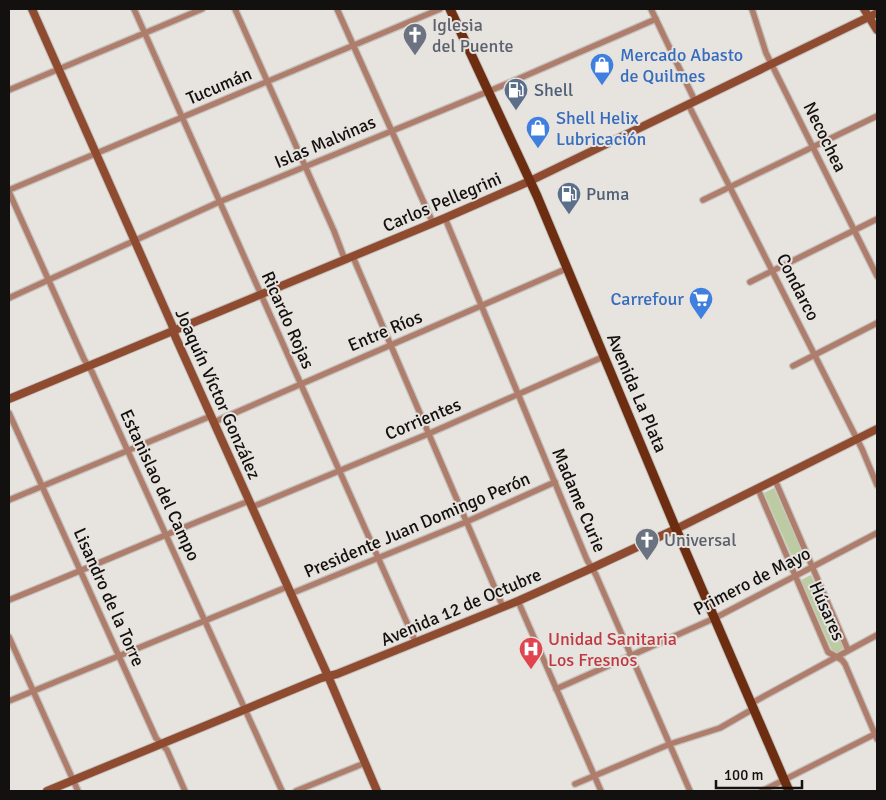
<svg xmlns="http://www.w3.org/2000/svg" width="886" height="800" font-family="Signika,sans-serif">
	<rect width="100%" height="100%" fill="#e7e3de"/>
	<g fill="#bdcba2">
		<polygon points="774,488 806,561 797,568 764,493"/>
		<polygon points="811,575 844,648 834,655 801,580"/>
	</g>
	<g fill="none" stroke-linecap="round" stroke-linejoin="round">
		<defs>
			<g id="street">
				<polyline points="134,9 416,643"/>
				<polyline points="235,9 334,231 345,260"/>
				<polyline points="337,9 433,223"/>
				<polyline points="651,9 695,101"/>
				<polyline points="752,9 766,53 877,276"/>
				<polyline points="9,90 202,9"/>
				<polyline points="688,104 862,449 877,485"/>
				<polyline points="9,190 440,9"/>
				<polyline points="9,192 84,359 92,372 282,791"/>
				<polyline points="703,200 877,116"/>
				<polyline points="445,218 587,560 596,575 690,791"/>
				<polyline points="353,257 503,607"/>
				<polyline points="750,282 877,219"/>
				<polyline points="9,298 219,202 511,82 656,19"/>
				<polyline points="793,366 877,323"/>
				<polyline points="9,413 156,738 167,750 185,791"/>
				<polyline points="214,422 568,268"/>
				<polyline points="775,480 848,650"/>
				<polyline points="758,489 828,652 842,660 845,664 877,739"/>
				<polyline points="9,500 211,416"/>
				<polyline points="252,507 428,434 605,356"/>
				<polyline points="290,594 466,522 555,482"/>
				<path d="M9 600C89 568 168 533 249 501"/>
				<polyline points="518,601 601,791"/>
				<polyline points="9,637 78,791"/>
				<polyline points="556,689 715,618 877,533"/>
				<polyline points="9,701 287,587"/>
				<polyline points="750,704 877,635"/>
				<polyline points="575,784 670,744 720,728 753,709"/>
				<polyline points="296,791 365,763"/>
				<polyline points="762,791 877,733"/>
			</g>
			<g id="secondary">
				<polyline points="32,9 172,325 175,336 328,676 377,791"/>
				<polyline points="864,9 877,30"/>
				<polyline points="9,399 445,218 530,181 877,13"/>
				<polyline points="47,791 321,678 337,674 518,601 592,568 676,529 877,429"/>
			</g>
			<polyline id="primary" points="450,9 537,196 676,529 789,791"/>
		</defs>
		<use href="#street" stroke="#c5c1bd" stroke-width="8"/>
		<use href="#secondary" stroke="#c5c1bd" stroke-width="10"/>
		<use href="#primary" stroke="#c5c1bd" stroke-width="11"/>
		<use href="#street" stroke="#ae7d6b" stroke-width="5.5"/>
		<use href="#secondary" stroke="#8f4b30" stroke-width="8"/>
		<use href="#primary" stroke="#6d2d11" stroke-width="9"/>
	</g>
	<defs>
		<symbol id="church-pin" viewBox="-11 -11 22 30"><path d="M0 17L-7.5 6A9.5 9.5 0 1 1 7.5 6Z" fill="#6b7280" stroke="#e7e3de"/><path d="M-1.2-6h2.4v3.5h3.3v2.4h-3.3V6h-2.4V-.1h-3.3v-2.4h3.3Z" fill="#fff"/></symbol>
		<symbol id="shop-pin" viewBox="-11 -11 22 30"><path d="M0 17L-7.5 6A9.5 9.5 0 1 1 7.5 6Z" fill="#3f7fe0" stroke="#e7e3de"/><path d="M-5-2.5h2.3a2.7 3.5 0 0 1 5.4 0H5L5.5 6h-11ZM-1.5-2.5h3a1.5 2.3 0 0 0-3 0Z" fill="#fff"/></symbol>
		<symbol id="fuel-pin" viewBox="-11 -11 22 30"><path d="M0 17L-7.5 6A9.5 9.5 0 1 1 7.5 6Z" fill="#5c6f8a" stroke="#e7e3de"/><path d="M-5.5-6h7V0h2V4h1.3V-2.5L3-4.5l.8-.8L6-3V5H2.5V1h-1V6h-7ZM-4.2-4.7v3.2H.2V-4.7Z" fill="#fff"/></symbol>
		<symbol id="supermarket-pin" viewBox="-11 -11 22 30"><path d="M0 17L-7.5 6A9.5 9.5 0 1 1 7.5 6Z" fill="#3f7fe0" stroke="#e7e3de"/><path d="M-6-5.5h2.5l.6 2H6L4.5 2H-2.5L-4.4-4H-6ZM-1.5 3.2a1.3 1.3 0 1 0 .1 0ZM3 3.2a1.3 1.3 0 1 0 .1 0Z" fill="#fff"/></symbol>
		<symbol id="hospital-pin" viewBox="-11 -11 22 30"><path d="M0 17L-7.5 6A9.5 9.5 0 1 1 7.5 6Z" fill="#e0444e" stroke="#e7e3de"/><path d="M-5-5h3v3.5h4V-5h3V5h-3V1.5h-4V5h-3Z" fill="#fff"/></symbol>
	</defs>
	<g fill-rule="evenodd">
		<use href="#church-pin" x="401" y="21" width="28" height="38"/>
		<use href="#shop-pin" x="588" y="51" width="28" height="38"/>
		<use href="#fuel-pin" x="502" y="76" width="28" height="38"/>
		<use href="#shop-pin" x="524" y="114" width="28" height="38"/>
		<use href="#fuel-pin" x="555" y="180" width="28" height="38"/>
		<use href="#supermarket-pin" x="687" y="285" width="28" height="38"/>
		<use href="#church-pin" x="633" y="526" width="28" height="38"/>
		<use href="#hospital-pin" x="517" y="635" width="28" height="38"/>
	</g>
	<g text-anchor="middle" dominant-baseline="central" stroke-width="4" stroke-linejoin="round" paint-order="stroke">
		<g font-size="18" fill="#5b616d" stroke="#e7e3de" text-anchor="start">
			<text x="432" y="25">Iglesia<tspan x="432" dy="21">del Puente</tspan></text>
			<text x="664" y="540">Universal</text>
		</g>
		<g font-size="18" fill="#366cbe" stroke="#e7e3de" text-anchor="start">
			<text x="620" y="55">Mercado Abasto<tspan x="620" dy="21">de Quilmes</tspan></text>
			<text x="556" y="118">Shell Helix<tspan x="556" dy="21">Lubricación</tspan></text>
			<text x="684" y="299" text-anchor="end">Carrefour</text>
		</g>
		<g font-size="18" fill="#131110" stroke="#e7e3de">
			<text transform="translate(219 86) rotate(-23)">Tucumán</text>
			<text transform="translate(825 137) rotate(64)">Necochea</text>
			<text transform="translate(325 142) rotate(-23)">Islas Malvinas</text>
			<text transform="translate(442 202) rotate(-23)">Carlos Pellegrini</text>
			<text transform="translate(798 287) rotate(63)">Condarco</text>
			<text transform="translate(288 320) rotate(66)">Ricardo Rojas</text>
			<text transform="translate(385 331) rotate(-23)">Entre Ríos</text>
			<text transform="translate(637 393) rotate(67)">Avenida La Plata</text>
			<text transform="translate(218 394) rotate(66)">Joaquín Víctor González</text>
			<text transform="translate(423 419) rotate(-23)">Corrientes</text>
			<text transform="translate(160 485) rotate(65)">Estanislao del Campo</text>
			<text transform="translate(579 500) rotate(67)">Madame Curie</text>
			<text transform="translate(417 525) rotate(-23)">Presidente Juan Domingo Perón</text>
			<text transform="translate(752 581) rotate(-27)">Primero de Mayo</text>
			<text transform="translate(109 597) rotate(66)">Lisandro de la Torre</text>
			<text transform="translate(461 607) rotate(-23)">Avenida 12 de Octubre</text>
			<text transform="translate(827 611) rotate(66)">Húsares</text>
		</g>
		<g font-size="18" fill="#4e5e75" stroke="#e7e3de" text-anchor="start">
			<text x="534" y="90">Shell</text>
			<text x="586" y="194">Puma</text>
		</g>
		<g font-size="18" fill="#be3a42" stroke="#e7e3de" text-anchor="start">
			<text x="548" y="639">Unidad Sanitaria<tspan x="548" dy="21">Los Fresnos</tspan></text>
		</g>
	</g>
	<rect width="886" height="800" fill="none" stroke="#131110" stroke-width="20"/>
	<path d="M716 780v8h86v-8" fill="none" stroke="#131110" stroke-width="2.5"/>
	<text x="724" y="780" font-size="15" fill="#131110" stroke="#e7e3de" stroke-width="4" paint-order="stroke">100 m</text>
</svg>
